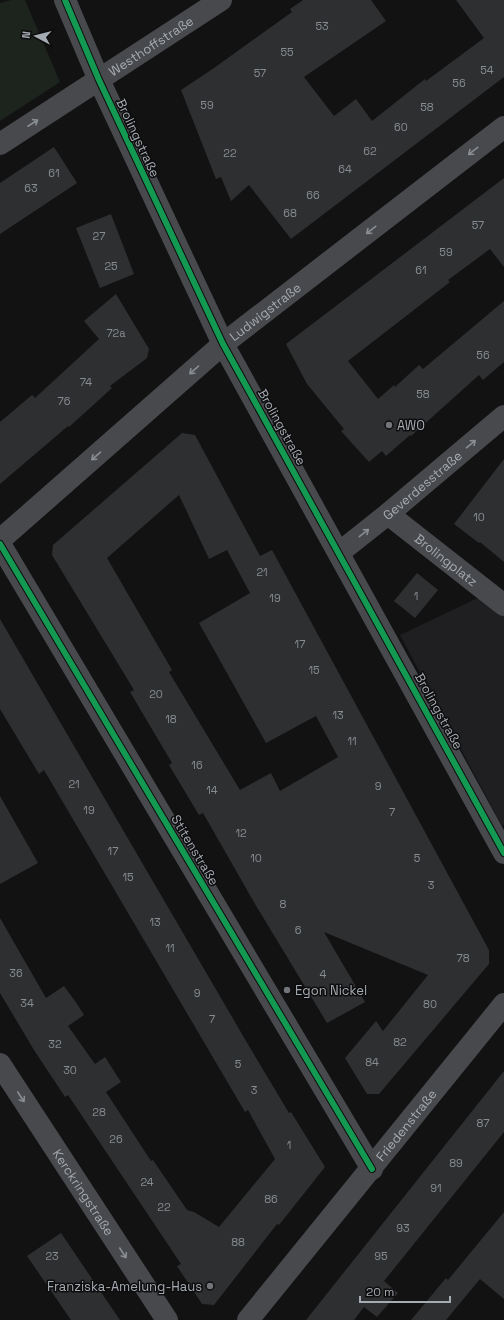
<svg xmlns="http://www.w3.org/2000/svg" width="504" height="1320" font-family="'Space Grotesk',sans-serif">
	<rect width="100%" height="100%" fill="#121213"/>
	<polygon fill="#1f1f21" points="480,597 504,616 504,824 502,826 400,635"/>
	<polygon fill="#1d231d" points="11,0 25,0 60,82 0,121 0,3"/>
	<g fill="#2e2f30" fill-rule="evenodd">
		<polygon points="303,0 371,0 386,21 304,77 334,116 356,99 372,121 425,79 426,81 484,38 456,0 504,0 504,77 291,239 249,185 231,201 221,177 216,179 181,90 214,68 292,12 290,9"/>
		<polygon points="54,147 77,183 0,234 0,183"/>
		<polygon points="504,178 504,267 490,249 448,280 450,282 348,361 378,399 394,385 395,387 419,365 423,369 504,301 504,362 483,380 479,375 411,436 410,435 386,456 382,451 369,462 341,431 344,429 307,384 286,344"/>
		<polygon points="111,214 134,274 100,288 76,228"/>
		<polygon points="116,294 149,349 147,358 110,386 112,388 69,427 68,426 0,484 0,422 32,395 35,398 99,339 84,321"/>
		<path d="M182 433 195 435 260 556 272 550 489 950V964L379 1094H367L345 1058 376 1021 383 1031 428 975 324 932 365 1002 327 1023 255 904 203 813 199 815 169 765 172 763 130 692 134 690 52 555 53 545ZM179 495 209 559 227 550 250 593 199 623 266 743 316 716 338 757 280 791 271 773 240 790 169 672 172 670 107 558Z"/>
		<polygon points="504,459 504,562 480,542 479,543 454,524"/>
		<polygon points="417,573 438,590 415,618 394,601"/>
		<polygon points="0,619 246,1041 289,1113 291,1112 325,1167 279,1225 277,1224 214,1305 202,1304 177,1266 181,1264 68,1095 65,1097 34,1050 0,993 0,918 46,998 64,986 75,1001 84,1015 68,1026 95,1064 105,1057 121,1082 106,1092 151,1161 153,1160 187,1210 194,1212 219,1227 275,1159 248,1110 245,1112 44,770 39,774 0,709"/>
		<polygon points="0,796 38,863 0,884"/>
		<polygon points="504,1071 504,1132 384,1281 398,1293 377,1317 364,1307 354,1320 306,1320"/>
		<polygon points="504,1212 504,1299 480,1279 446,1320 411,1320 446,1278 448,1280"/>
		<polygon points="61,1233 107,1301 120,1320 71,1320 27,1256"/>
	</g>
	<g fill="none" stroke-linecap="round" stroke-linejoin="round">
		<g stroke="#47494c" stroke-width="22">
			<polyline points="65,0 99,80 223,344 504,853"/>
			<path id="s1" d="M0 144 221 0"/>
			<path id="s2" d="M388 514 504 605"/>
			<path id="s3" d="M0 540 223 344 504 127"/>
			<polyline points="0,544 372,1169"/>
			<path id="s4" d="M340 552 388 514 504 416"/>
			<path id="s5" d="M0 1064 167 1320"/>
			<path id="s6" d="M248 1320 504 1004"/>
		</g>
		<defs>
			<g id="cycleway">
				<polyline points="65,0 99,80 223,344 504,853"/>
				<polyline points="0,544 372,1169"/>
			</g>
		</defs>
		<use href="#cycleway" stroke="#0d0d0e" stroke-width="8"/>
		<use href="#cycleway" stroke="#139951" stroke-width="6"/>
	</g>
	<defs><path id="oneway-shaft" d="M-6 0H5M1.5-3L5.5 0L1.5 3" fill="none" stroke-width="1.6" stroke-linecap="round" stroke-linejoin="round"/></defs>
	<g stroke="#898e93">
		<use href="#oneway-shaft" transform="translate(33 123) rotate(-33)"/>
		<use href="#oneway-shaft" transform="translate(473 151) rotate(142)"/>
		<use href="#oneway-shaft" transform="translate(371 230) rotate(142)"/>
		<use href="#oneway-shaft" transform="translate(194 370) rotate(139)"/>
		<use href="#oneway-shaft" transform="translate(471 444) rotate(-40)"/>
		<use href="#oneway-shaft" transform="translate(96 456) rotate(139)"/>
		<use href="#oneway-shaft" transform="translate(364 533) rotate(-38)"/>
		<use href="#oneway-shaft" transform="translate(21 1097) rotate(57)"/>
		<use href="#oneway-shaft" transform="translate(123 1253) rotate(57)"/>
	</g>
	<g fill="#72757a" stroke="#0d0d0e" stroke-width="1.5">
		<circle cx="389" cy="425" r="4"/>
		<circle cx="287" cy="990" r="4"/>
		<circle cx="210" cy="1286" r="4"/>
	</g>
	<g text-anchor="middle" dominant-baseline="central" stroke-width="3" stroke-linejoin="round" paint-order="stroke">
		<g font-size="11" fill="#878c92">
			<text x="322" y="26">53</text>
			<text x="287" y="52">55</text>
			<text x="487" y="70">54</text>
			<text x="260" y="73">57</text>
			<text x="459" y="83">56</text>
			<text x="207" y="105">59</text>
			<text x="427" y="107">58</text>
			<text x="401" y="127">60</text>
			<text x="370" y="151">62</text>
			<text x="230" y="153">22</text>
			<text x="345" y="169">64</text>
			<text x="54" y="173">61</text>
			<text x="31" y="188">63</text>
			<text x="313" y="195">66</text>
			<text x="290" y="213">68</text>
			<text x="478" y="225">57</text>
			<text x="99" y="236">27</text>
			<text x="446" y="252">59</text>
			<text x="111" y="266">25</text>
			<text x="421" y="270">61</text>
			<text x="116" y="333">72a</text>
			<text x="483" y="355">56</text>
			<text x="86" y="382">74</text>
			<text x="423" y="394">58</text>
			<text x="64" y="401">76</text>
			<text x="479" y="517">10</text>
			<text x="262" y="572">21</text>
			<text x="416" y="596">1</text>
			<text x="275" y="598">19</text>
			<text x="300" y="644">17</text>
			<text x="314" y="670">15</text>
			<text x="156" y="694">20</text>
			<text x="338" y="715">13</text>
			<text x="171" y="719">18</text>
			<text x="352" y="741">11</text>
			<text x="197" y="765">16</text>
			<text x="74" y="784">21</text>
			<text x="378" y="786">9</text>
			<text x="212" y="790">14</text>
			<text x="89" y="810">19</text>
			<text x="392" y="812">7</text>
			<text x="241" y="833">12</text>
			<text x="113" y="851">17</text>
			<text x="256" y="858">10</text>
			<text x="417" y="858">5</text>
			<text x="128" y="877">15</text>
			<text x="431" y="885">3</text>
			<text x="283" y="904">8</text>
			<text x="155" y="922">13</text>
			<text x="298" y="930">6</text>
			<text x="170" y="948">11</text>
			<text x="463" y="958">78</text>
			<text x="16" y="973">36</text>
			<text x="323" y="974">4</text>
			<text x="197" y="993">9</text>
			<text x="27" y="1003">34</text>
			<text x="430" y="1004">80</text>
			<text x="212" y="1019">7</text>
			<text x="400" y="1042">82</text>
			<text x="55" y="1044">32</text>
			<text x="372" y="1062">84</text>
			<text x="238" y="1064">5</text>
			<text x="70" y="1070">30</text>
			<text x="254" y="1090">3</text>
			<text x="99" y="1112">28</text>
			<text x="483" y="1123">87</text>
			<text x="116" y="1139">26</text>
			<text x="289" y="1145">1</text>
			<text x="456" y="1163">89</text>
			<text x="147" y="1182">24</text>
			<text x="436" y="1188">91</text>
			<text x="271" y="1199">86</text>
			<text x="164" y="1207">22</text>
			<text x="403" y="1228">93</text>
			<text x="238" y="1242">88</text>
			<text x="52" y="1256">23</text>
			<text x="381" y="1256">95</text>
		</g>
		<g font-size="13" fill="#a5abb2" stroke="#0d0d0e">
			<text stroke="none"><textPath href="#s1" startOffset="180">Westhoffstraße</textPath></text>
			<text transform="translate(138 138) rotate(65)">Brolingstraße</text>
			<text stroke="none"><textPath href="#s3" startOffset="350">Ludwigstraße</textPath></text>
			<text transform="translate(282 427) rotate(61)">Brolingstraße</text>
			<text stroke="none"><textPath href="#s4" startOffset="106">Geverdesstraße</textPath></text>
			<text stroke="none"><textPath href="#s2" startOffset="74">Brolingplatz</textPath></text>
			<text transform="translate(439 711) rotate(61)">Brolingstraße</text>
			<text transform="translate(195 850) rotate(59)">Stitenstraße</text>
			<text stroke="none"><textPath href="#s6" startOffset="251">Friedenstraße</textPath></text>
			<text stroke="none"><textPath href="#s5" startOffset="153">Kerckringstraße</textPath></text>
		</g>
		<g font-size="13" fill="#a5abb2" stroke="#0d0d0e" text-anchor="start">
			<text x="397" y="425">AWO</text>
			<text x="295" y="990">Egon Nickel</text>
			<text x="202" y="1286" text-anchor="end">Franziska-Amelung-Haus</text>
		</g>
	</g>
	<g transform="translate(36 36) rotate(277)" stroke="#0d0d0e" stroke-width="3" paint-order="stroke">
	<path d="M0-3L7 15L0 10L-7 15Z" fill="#a5abb2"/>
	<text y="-6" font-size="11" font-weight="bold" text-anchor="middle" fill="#a5abb2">N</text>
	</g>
	<path d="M360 1296v6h90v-6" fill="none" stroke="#a5abb2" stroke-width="2"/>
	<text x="366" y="1296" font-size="12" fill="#a5abb2" stroke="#0d0d0e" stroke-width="3" paint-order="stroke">20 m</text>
</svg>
